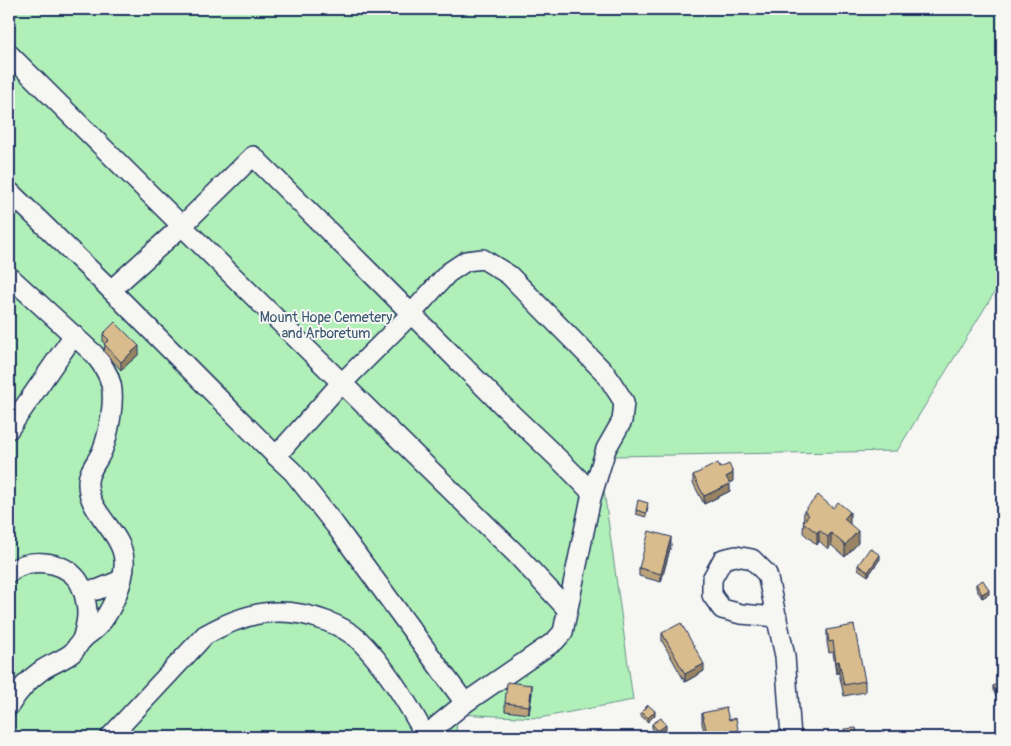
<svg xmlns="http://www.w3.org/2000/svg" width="1011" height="746" font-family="Pangolin,sans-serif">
	<rect width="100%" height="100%" fill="#f6f6f2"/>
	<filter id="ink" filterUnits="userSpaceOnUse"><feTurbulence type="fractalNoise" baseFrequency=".02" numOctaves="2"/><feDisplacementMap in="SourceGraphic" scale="10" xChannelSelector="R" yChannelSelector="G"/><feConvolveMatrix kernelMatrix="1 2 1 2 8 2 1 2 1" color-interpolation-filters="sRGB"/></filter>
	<g filter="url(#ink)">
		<polygon fill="#b0f0b8" stroke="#66908b" points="9,9 1002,9 1002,280 897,451 614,456 604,491 633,700 539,718 457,714 456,737 9,737"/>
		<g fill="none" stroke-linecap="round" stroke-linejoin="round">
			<defs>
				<g id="minor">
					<polyline points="9,54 182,226 111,290"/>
					<polyline points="9,191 111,290 276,456"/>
					<path d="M9 276 94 354C101 363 108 372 111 384 115 400 109 435 102 451 98 461 88 471 88 482 87 513 122 531 124 560 126 578 111 613 98 626 93 632 86 635 81 641 78 645 75 650 72 653 63 660 51 664 42 670 29 679 17 693 9 706"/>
					<polyline points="9,429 74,335"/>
					<path d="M9 573C27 557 62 560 77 579 80 582 81 587 83 590"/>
					<path d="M568 610 516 554 182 226 253 156C334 236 414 316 494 397 526 429 561 459 592 493L563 632 555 641 465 703 335 525 293 472 276 456 342 382H343L412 313 448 273 466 261 483 259 509 275 606 374 624 402 622 421 606 449 591 498"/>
					<polyline points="777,617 741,614 722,609 712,595 712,579 723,559 736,556 752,559 767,574 785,656 791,737"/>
					<path d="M82 640C88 619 89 611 83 590H97L121 580"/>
					<path d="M110 737 205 635C246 612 281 604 326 621 337 625 350 632 359 640 387 668 408 703 426 737"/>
					<polyline points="427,737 438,725 465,703"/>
				</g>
			</defs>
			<use href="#minor" stroke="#1b2f5e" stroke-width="22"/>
			<use href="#minor" stroke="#f6f6f2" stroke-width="19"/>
		</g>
		<g fill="#bba279" stroke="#1b2f5e">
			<polygon points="103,334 139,354 121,370 104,352 105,344 103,342"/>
			<polygon points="720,468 733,481 729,483 730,491 704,504 693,483 693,475"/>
			<polygon points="648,507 646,517 636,514 636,510"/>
			<polygon points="833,508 850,524 858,543 845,557 831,545 828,549 819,541 817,545 803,533 804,511"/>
			<polygon points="671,545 661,582 639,576 639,568"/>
			<polygon points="880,559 868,576 858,569 858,565"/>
			<polygon points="976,584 989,594 982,598 976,588"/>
			<polygon points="827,630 865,681 865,692 844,696 839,673 836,673 833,652 829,653 827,642"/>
			<polygon points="662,633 704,671 685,682 662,641"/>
			<polygon points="1002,682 1002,696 997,698 993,690 993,686"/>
			<polygon points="532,693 529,714 505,711 505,703"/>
			<polygon points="641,712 655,715 648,722 641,716"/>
			<polygon points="702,713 729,720 739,735 743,737 706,737 702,724"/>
			<polygon points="652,724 666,729 658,735 652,728"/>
		</g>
		<g fill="#988463" stroke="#1b2f5e">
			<polygon points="139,346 139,354 121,370 121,362"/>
			<polygon points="733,473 733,481 726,484 726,477"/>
			<polygon points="730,484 730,491 704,504 704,496"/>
			<polygon points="850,512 850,524 844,531 844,519"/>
			<polygon points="819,530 819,541 817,545 817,533"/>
			<polygon points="858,531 858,543 845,557 845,545"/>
			<polygon points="831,533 831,545 828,549 828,537"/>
			<polygon points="671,537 671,545 661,582 661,574"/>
			<polygon points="880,555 880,559 868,576 868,572"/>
			<polygon points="989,590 989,594 982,598 982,594"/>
			<polygon points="839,661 839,673 836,673 836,662"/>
			<polygon points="704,664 704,671 685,682 685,674"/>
			<polygon points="532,685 532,693 529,714 529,706"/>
			<polygon points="1002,692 1002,696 997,698 997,694"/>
			<polygon points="655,711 655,715 648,722 648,718"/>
			<polygon points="666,725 666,729 658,735 658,731"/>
		</g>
		<g fill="#d9bc8d" stroke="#1b2f5e">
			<polygon points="115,322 139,346 121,362 104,344 109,340 103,334"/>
			<polygon points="718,463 720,468 729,464 733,473 726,477 730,484 704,496 693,475"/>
			<polygon points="818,495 833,508 838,502 850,512 844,519 858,531 845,545 831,533 828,537 819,530 817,533 803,522 809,515 804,511"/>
			<polygon points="638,500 648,503 646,513 636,510"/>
			<polygon points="649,531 671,537 661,574 639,568"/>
			<polygon points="870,548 880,555 868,572 858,565"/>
			<polygon points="983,580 989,590 982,594 976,584"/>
			<polygon points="681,623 704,664 685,674 662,633"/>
			<polygon points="854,625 865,681 844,685 839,661 836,662 833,641 829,642 827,630"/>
			<polygon points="507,682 532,685 529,706 505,703"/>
			<polygon points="1002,682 1002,692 997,694 993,686"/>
			<polygon points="648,705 655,711 648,718 641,712"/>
			<polygon points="726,708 729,720 736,718 739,735 742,734 743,737 708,737 702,713"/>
			<polygon points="661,718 666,725 658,731 652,724"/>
			<polygon points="856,728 858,737 845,737 844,729"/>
		</g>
	</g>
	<g text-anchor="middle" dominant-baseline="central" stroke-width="4" stroke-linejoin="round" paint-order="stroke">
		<g font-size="14" fill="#395670" stroke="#f6f6f2">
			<text x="326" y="317">Mount Hope Cemetery<tspan x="326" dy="16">and Arboretum</tspan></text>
		</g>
	</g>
	<rect width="1011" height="746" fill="none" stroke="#f6f6f2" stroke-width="30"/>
	<rect x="15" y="15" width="981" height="716" fill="none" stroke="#1b2f5e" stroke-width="2" filter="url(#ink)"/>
</svg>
